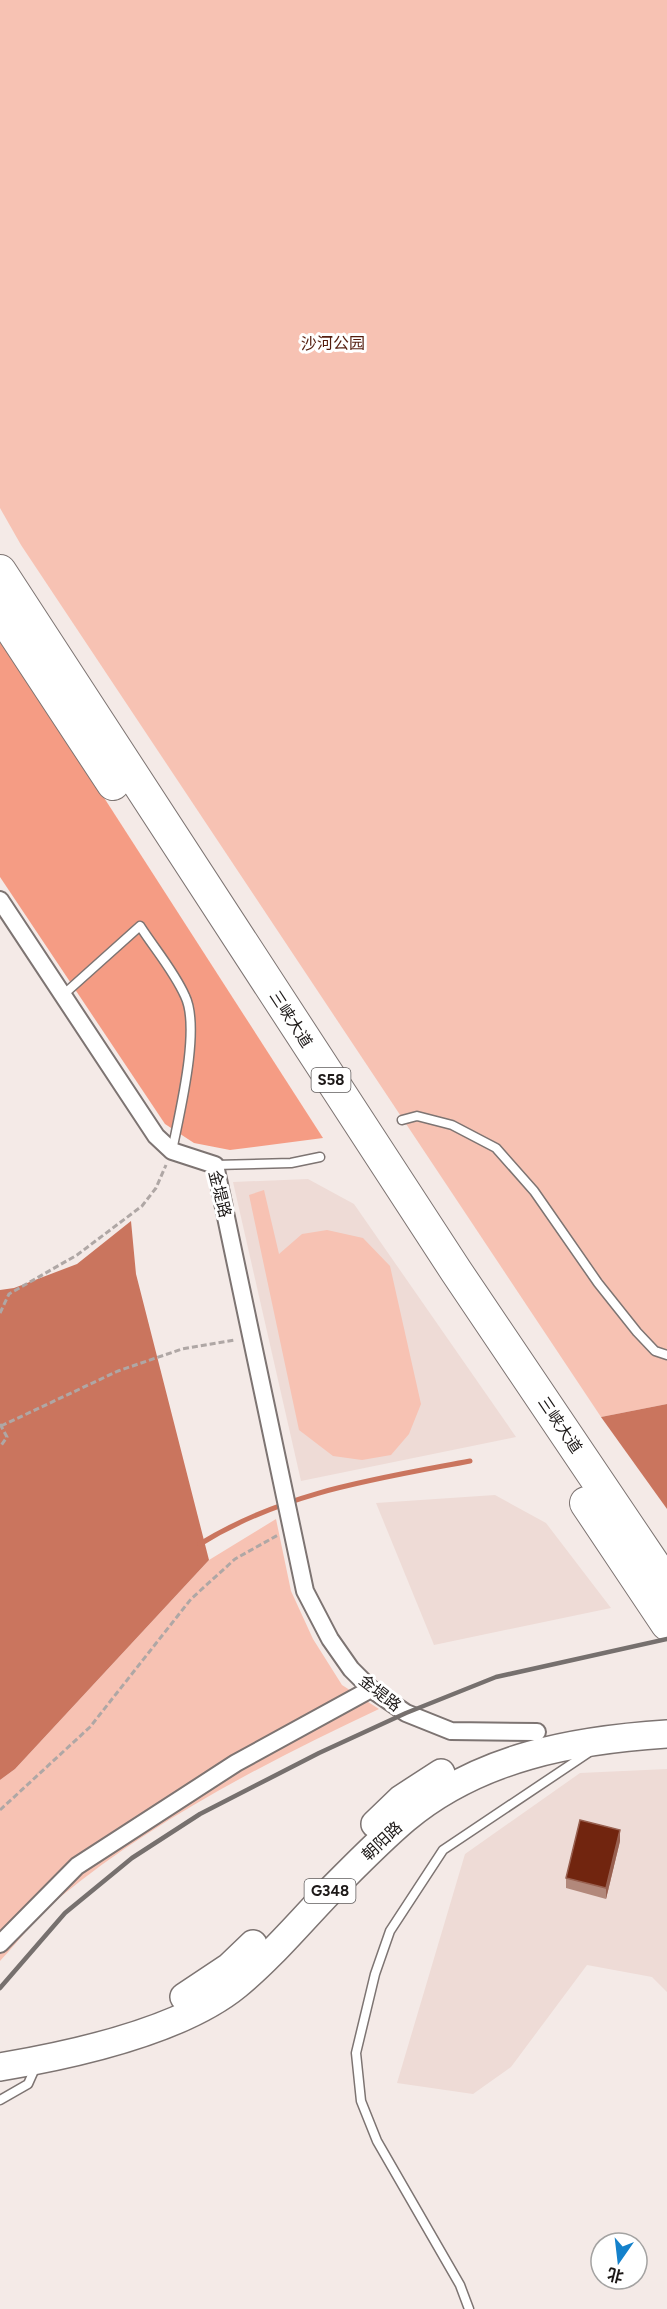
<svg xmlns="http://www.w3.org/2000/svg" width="667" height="2309" font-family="Figtree,'Noto Sans SC',sans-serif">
	<rect width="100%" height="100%" fill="#f4eae7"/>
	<g fill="#eedbd6">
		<polygon points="308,1179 354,1204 516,1437 301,1481 233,1182"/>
		<polygon points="495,1495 546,1523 611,1608 434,1645 376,1503"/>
		<polygon points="667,1769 667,1992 652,1977 587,1965 511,2067 473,2094 397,2083 465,1854 580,1773"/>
	</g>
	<g fill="#f7c2b3">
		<polygon points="0,0 667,0 667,1404 601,1417 21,545 0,508"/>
		<polygon points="264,1190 279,1254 302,1234 327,1230 363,1238 390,1266 421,1404 409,1434 391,1455 362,1460 333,1456 299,1430 249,1195"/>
		<path d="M276 1519 291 1591 313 1639 342 1685 379 1709C267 1762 155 1819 59 1898 37 1916 19 1941 0 1961V1780L15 1769 209 1560Z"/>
	</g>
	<polygon fill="#f59c84" points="0,636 323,1138 230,1150 194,1143 165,1124 0,877"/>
	<g fill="#ca755e">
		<polygon points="131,1221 136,1274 209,1560 15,1769 0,1780 0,1290 14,1288 77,1264"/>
		<polygon points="667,1404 667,1509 601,1417"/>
	</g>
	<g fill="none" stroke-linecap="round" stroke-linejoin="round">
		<path stroke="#ca755e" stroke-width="5" d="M200 1544C284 1492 375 1479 470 1461"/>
		<defs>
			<g id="service">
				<path d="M63 995 140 926C154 948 174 971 185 996 201 1028 179 1115 172 1151"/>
				<polyline points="402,1120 417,1116 452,1125 496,1148 534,1191 598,1283 637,1332 655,1351 667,1355"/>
				<polyline points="215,1165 291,1163 320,1157"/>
				<polyline points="0,2100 28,2084 36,2066"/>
				<polyline points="469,2309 460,2285 377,2141 361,2101 356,2053 375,1974 390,1931 443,1850 588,1753"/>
			</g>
			<g id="minor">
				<polyline points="0,900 156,1136 172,1151 215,1165 305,1591 330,1639 351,1669 371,1689 406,1713 451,1731 537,1732"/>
				<polyline points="0,1944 77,1866 236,1763 371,1689"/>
			</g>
			<g id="primary">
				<polyline points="375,1824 401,1799 441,1773"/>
				<polyline points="184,1997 229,1967 253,1944"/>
				<path d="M0 2067C71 2055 181 2031 237 1985 271 1957 300 1922 330 1891 354 1867 379 1841 405 1819 479 1757 574 1740 667 1734"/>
			</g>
			<g id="motorway">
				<polyline points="0,571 456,1271 667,1584"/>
				<polyline points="0,612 113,784"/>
				<polyline points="586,1503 667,1624"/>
			</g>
		</defs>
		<use href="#service" stroke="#7d7472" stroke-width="11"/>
		<use href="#minor" stroke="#7d7472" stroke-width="20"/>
		<use href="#primary" stroke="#7d7472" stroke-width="30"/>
		<use href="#motorway" stroke="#7d7472" stroke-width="34"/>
		<g stroke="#afa7a5" stroke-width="3" stroke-dasharray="6 3" stroke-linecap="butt">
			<polyline points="0,1313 9,1294 77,1255 142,1206 156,1188 166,1165"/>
			<polyline points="0,1424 7,1437 0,1447"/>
			<polyline points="1,1426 118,1371 182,1349 235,1340"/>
			<polyline points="0,1810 90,1727 191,1599 235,1559 278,1535"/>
		</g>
		<use href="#service" stroke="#fff" stroke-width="8"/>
		<use href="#minor" stroke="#fff" stroke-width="16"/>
		<use href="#primary" stroke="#fff" stroke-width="27"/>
		<use href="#motorway" stroke="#fff" stroke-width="32"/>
		<polyline stroke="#76706e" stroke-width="4.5" points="0,1988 65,1913 132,1858 200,1814 319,1753 406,1713 496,1677 667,1639"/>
	</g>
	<polygon fill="#b2887b" points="620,1841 606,1899 566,1888 566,1878"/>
	<polygon fill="#986050" points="620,1830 620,1841 606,1899 606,1888"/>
	<polygon fill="#71250f" stroke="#986050" stroke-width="1.5" points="580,1820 620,1830 606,1888 566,1878"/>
	<g text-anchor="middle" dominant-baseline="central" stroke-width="6" stroke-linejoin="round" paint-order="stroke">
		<g fill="#fff" stroke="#605d5d" stroke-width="1.5">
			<rect x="311.5" y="1068" width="39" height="24" rx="4.5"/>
			<rect x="304.5" y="1879" width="51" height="24" rx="4.5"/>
		</g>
		<g font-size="15" font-weight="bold" fill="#1c1817">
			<text x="331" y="1080">S58</text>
			<text x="330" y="1891">G348</text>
		</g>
		<g font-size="16" fill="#541d0e" stroke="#fff">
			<text x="333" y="343">沙河公园</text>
		</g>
		<g font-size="16" fill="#1c1817" stroke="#fff">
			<text transform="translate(291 1019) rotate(57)">三峡大道</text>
			<text transform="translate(220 1194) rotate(76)">金堤路</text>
			<text transform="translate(560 1425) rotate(56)">三峡大道</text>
			<text transform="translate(380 1693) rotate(38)">金堤路</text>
			<text transform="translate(382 1841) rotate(-43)">朝阳路</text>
		</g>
	</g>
	<g transform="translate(619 2261) rotate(194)"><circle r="28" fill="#ffffff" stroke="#a4a3a2" stroke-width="1.5"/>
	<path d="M0-4.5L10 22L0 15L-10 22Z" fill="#1481cb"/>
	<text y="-9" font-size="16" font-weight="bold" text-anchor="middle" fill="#1c1817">北</text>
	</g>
</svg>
